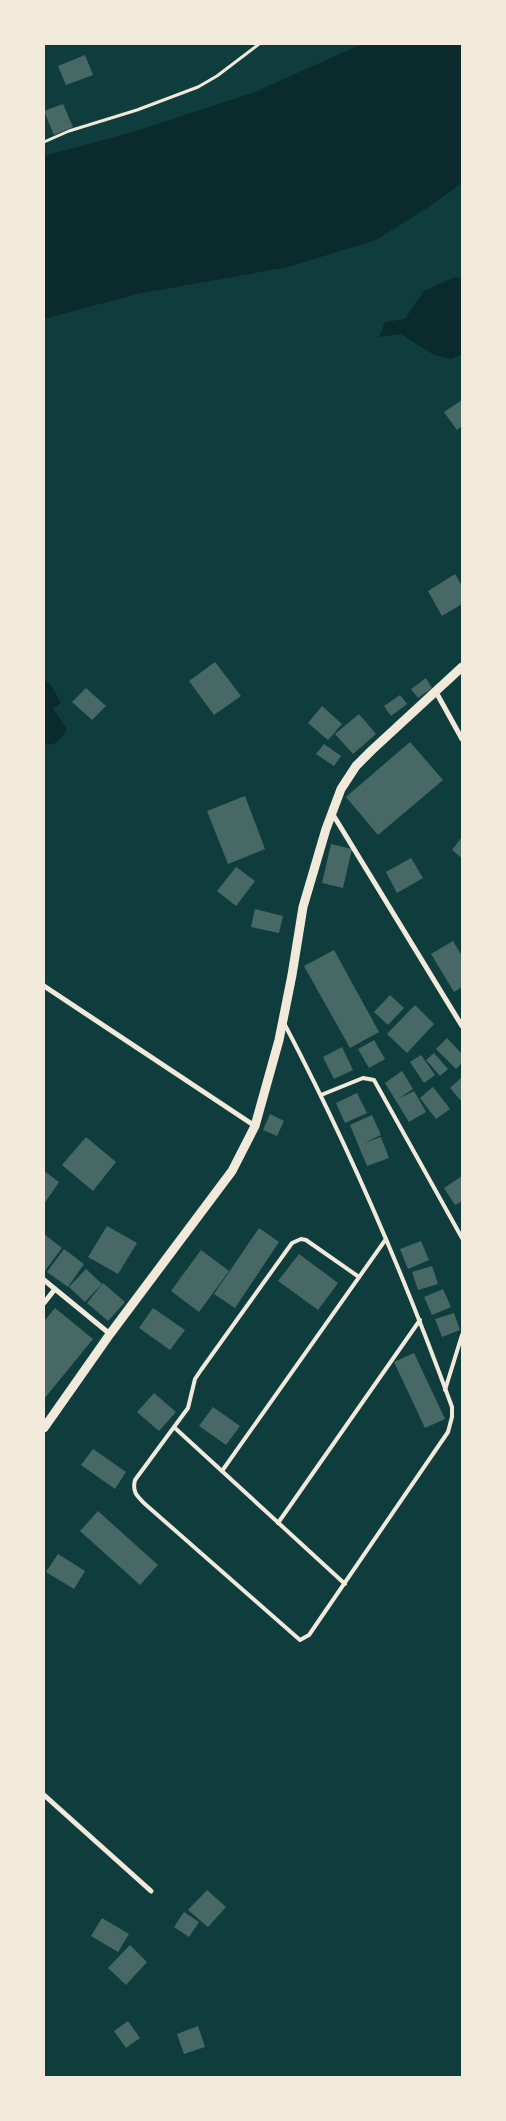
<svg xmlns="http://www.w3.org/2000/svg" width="506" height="2121" font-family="'Noto Sans',sans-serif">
	<rect width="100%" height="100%" fill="#0f3d3e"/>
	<g fill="#0a2a2b">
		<polygon points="362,44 462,44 462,183 427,208 376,240 288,267 137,294 44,319 44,156 133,132 255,92"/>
		<polygon points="455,277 462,279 462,354 451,359 434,355 401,334 379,337 385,322 405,319 424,291"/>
		<path d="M44 679 50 684 61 703 53 708 67 729C62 738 56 747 44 744Z"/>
	</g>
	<g fill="#486865">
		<polygon points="85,55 93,75 66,85 58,66"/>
		<polygon points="63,104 73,127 54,135 44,111"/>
		<polygon points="462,400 462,426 457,430 444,412"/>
		<polygon points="455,574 462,586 462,604 442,616 428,591"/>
		<polygon points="215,662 241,696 214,715 189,681"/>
		<polygon points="426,678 432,688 418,698 411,689"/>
		<polygon points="86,688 106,706 92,720 72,702"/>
		<polygon points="400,695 407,704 391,716 384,706"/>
		<polygon points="322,706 342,724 328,740 308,723"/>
		<polygon points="359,714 376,734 353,754 335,734"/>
		<polygon points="410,742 443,780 378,835 346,797"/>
		<polygon points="324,744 341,756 334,766 316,754"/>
		<polygon points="245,796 265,849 228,864 207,811"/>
		<polygon points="462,837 462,858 452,850"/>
		<polygon points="331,844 352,849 343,888 322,883"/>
		<polygon points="411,858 423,878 397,893 386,872"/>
		<polygon points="236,867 255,881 236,906 217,891"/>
		<polygon points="255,909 283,916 279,933 251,927"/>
		<polygon points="453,941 462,956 462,987 454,992 431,954"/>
		<polygon points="334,950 379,1032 350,1048 304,966"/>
		<polygon points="390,995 404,1008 388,1025 374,1012"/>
		<polygon points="415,1005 434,1024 407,1053 387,1034"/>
		<polygon points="447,1038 462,1054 462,1063 456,1069 436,1049"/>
		<polygon points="374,1040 385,1059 369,1068 358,1049"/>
		<polygon points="342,1047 353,1070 334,1079 323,1057"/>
		<polygon points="434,1053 448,1069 440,1076 426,1060"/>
		<polygon points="421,1055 435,1075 424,1083 410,1062"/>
		<polygon points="402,1071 413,1089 398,1099 414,1091 426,1112 409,1122 385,1083"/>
		<polygon points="462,1077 462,1102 450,1088"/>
		<polygon points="433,1087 450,1109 436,1119 420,1098"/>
		<polygon points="357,1093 367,1113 345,1123 336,1103"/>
		<polygon points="270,1114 284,1121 277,1136 263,1130"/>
		<polygon points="372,1115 381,1135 364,1143 381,1137 389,1158 367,1166 350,1125"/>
		<polygon points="86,1137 116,1162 93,1191 62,1165"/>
		<polygon points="44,1171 59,1182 44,1204"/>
		<polygon points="462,1176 462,1201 455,1205 444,1188"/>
		<polygon points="107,1226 137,1243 118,1274 88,1257"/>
		<polygon points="259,1228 279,1242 235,1308 214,1294"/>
		<polygon points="44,1234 62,1248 44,1272"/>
		<polygon points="421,1241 429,1260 408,1269 400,1249"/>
		<polygon points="64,1249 84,1264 68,1287 47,1272"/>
		<polygon points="201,1250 229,1271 199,1312 171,1291"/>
		<polygon points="299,1254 338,1283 318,1310 278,1281"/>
		<polygon points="432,1266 438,1284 418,1290 412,1272"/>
		<polygon points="86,1269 102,1284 85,1302 69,1287"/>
		<polygon points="103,1283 125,1302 108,1321 87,1303"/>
		<polygon points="443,1289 451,1307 432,1315 424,1297"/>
		<polygon points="55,1308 93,1339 44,1399 44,1321"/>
		<polygon points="153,1308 185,1330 170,1350 139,1328"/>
		<polygon points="454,1313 460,1330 442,1337 435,1319"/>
		<polygon points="414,1353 445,1419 425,1428 394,1362"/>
		<polygon points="154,1393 176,1412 159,1431 137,1412"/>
		<polygon points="213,1407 240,1426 226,1445 199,1426"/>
		<polygon points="93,1449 126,1472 115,1489 81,1465"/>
		<polygon points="98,1511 158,1565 140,1585 80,1531"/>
		<polygon points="58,1554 85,1571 74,1589 46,1572"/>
		<polygon points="207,1890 226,1907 208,1927 188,1910"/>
		<polygon points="184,1912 199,1922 189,1937 174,1927"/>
		<polygon points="102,1918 129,1934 118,1952 91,1936"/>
		<polygon points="130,1945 147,1962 126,1985 108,1968"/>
		<polygon points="128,2021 140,2038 126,2048 114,2031"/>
		<polygon points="198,2026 205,2047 184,2054 177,2034"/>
	</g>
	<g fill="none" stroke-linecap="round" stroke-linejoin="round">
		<polyline stroke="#f1e9da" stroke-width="3" points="44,142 69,131 137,110 198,87 217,76 259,44"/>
		<g stroke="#f1e9da" stroke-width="4">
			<path d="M284 1023C349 1147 404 1275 452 1407V1417L448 1432 309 1635 300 1640 145 1504C137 1496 132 1492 135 1480L188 1408 195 1379 201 1370 292 1243 301 1239 306 1240 359 1277"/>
			<polyline points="321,1095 363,1078 374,1080 462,1238"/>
			<polyline points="445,1390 462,1335"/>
			<polyline points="175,1428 345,1584"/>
			<polyline points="222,1471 386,1239"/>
			<polyline points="278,1523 420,1320"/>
		</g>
		<g stroke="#f1e9da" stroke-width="5">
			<polyline points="436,692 462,739"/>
			<polyline points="332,813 462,1026"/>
			<polyline points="44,986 255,1126"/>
			<polyline points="44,1280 110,1334"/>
			<polyline points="44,1303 55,1289"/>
			<polyline points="44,1795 151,1891"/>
		</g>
		<polyline stroke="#f1e9da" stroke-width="9" points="44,1428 110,1334 232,1171 255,1126 279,1040 292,975 303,907 326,829 341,789 356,766 372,750 462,667"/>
	</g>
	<rect width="506" height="2121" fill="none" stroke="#f1e9da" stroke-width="90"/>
</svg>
